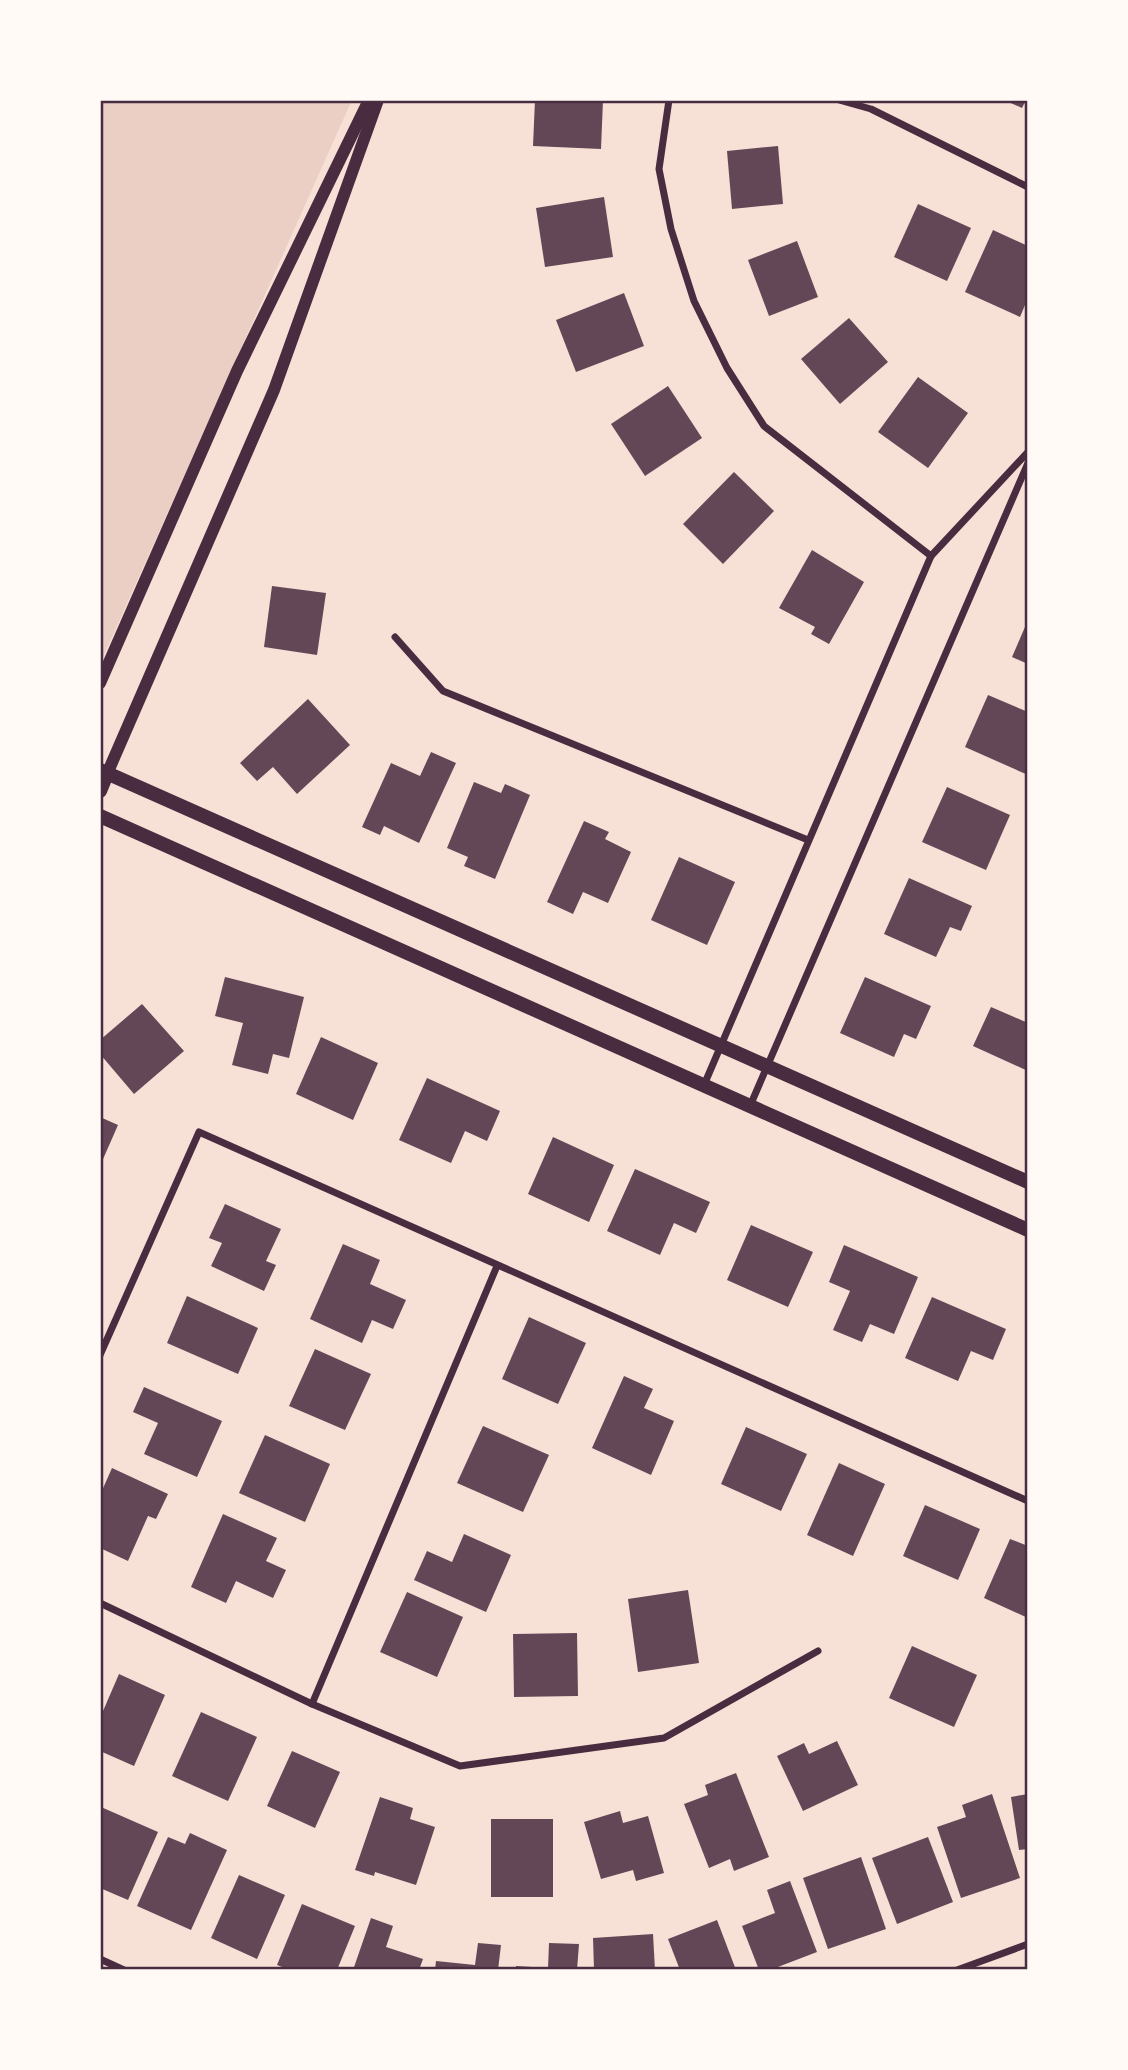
<svg xmlns="http://www.w3.org/2000/svg" width="1128" height="2070" font-family="Karla,sans-serif">
	<rect width="100%" height="100%" fill="#f7e1d7"/>
	<polygon fill="#ebcfc5" points="100,100 352,100 100,664"/>
	<g fill="#644757">
		<polygon points="535,100 603,100 601,149 533,146"/>
		<polygon points="1004,100 1026,100 1022,108"/>
		<polygon points="778,146 783,204 732,209 727,151"/>
		<polygon points="604,197 613,257 545,267 536,208"/>
		<polygon points="918,204 971,228 947,281 894,257"/>
		<polygon points="993,230 1028,246 1028,298 1020,317 965,292"/>
		<polygon points="797,241 818,297 769,316 748,260"/>
		<polygon points="624,293 644,346 576,372 556,320"/>
		<polygon points="849,318 888,362 840,404 801,359"/>
		<polygon points="918,377 968,413 928,468 878,432"/>
		<polygon points="668,386 702,438 645,476 611,424"/>
		<polygon points="734,472 774,511 723,564 683,524"/>
		<polygon points="812,550 864,582 829,644 811,634 815,627 779,608"/>
		<polygon points="272,586 326,593 317,655 264,647"/>
		<polygon points="1028,620 1028,664 1012,657"/>
		<polygon points="988,695 1028,712 1028,775 965,747"/>
		<polygon points="308,699 350,745 297,794 273,767 257,781 240,763"/>
		<polygon points="431,752 456,763 419,843 384,826 380,835 362,827 391,763 420,776"/>
		<polygon points="474,782 501,793 505,784 530,795 495,879 464,866 468,857 447,848"/>
		<polygon points="947,787 1010,815 986,870 922,842"/>
		<polygon points="584,821 609,832 605,839 631,852 608,903 583,892 573,914 547,902"/>
		<polygon points="679,857 735,882 707,945 651,920"/>
		<polygon points="909,878 972,906 961,931 950,927 936,957 884,934"/>
		<polygon points="225,977 304,997 289,1058 273,1054 268,1074 232,1065 243,1023 215,1016"/>
		<polygon points="865,977 931,1006 916,1039 904,1034 894,1057 840,1033"/>
		<polygon points="142,1004 184,1051 134,1094 100,1054 100,1040"/>
		<polygon points="991,1007 1028,1023 1028,1071 973,1046"/>
		<polygon points="321,1037 378,1063 353,1120 296,1094"/>
		<polygon points="427,1078 500,1111 487,1141 465,1131 451,1163 399,1140"/>
		<polygon points="100,1117 118,1125 100,1166"/>
		<polygon points="553,1137 614,1165 589,1222 528,1194"/>
		<polygon points="635,1169 710,1202 696,1233 674,1223 660,1255 607,1231"/>
		<polygon points="225,1204 281,1229 266,1261 276,1265 264,1291 211,1266 222,1243 209,1238"/>
		<polygon points="751,1225 813,1252 788,1307 727,1280"/>
		<polygon points="343,1244 380,1260 370,1284 406,1300 393,1329 372,1320 362,1343 310,1319"/>
		<polygon points="844,1245 918,1277 894,1334 870,1324 862,1342 833,1330 850,1291 829,1282"/>
		<polygon points="187,1296 258,1328 238,1374 167,1343"/>
		<polygon points="932,1297 1006,1329 993,1360 971,1351 958,1381 905,1358"/>
		<polygon points="529,1317 586,1343 558,1404 502,1379"/>
		<polygon points="315,1349 371,1374 345,1430 289,1406"/>
		<polygon points="624,1376 653,1389 644,1408 674,1421 651,1475 592,1448"/>
		<polygon points="144,1387 222,1421 197,1477 144,1454 158,1423 133,1412"/>
		<polygon points="483,1426 549,1455 523,1512 457,1483"/>
		<polygon points="746,1427 807,1454 781,1511 721,1484"/>
		<polygon points="265,1435 330,1464 305,1522 239,1493"/>
		<polygon points="839,1463 885,1484 853,1556 807,1535"/>
		<polygon points="112,1468 168,1494 156,1519 148,1516 128,1561 100,1548 100,1495"/>
		<polygon points="925,1505 980,1529 958,1580 903,1556"/>
		<polygon points="223,1514 277,1538 266,1561 286,1570 273,1598 236,1581 226,1603 191,1587"/>
		<polygon points="464,1534 511,1555 486,1612 414,1580 427,1551 452,1562"/>
		<polygon points="1010,1539 1028,1546 1028,1618 984,1598"/>
		<polygon points="688,1590 699,1663 638,1672 628,1599"/>
		<polygon points="407,1592 463,1617 437,1677 380,1652"/>
		<polygon points="577,1633 578,1696 514,1697 513,1634"/>
		<polygon points="912,1646 977,1675 954,1727 889,1698"/>
		<polygon points="119,1674 165,1695 134,1766 100,1751 100,1718"/>
		<polygon points="201,1712 257,1737 228,1801 172,1776"/>
		<polygon points="837,1741 858,1785 803,1811 777,1756 804,1743 809,1754"/>
		<polygon points="292,1751 340,1772 315,1828 267,1806"/>
		<polygon points="736,1773 769,1857 734,1871 730,1859 709,1868 684,1804 708,1795 705,1785"/>
		<polygon points="992,1794 1020,1878 961,1898 937,1827 966,1817 962,1805"/>
		<polygon points="1028,1794 1028,1849 1019,1850 1011,1797"/>
		<polygon points="380,1797 413,1808 410,1819 435,1827 416,1885 375,1872 374,1876 355,1870"/>
		<polygon points="101,1807 158,1832 128,1900 100,1888"/>
		<polygon points="620,1811 623,1823 648,1816 664,1873 636,1881 633,1870 601,1879 584,1822"/>
		<rect x="491" y="1819" width="62" height="78"/>
		<polygon points="190,1833 227,1850 191,1930 137,1906 168,1837 185,1844"/>
		<polygon points="928,1837 953,1902 897,1924 872,1858"/>
		<polygon points="861,1857 886,1929 828,1949 803,1878"/>
		<polygon points="239,1875 285,1895 257,1959 211,1938"/>
		<polygon points="790,1881 817,1952 770,1970 759,1970 742,1926 775,1913 767,1890"/>
		<polygon points="302,1904 355,1926 337,1970 290,1970 277,1965"/>
		<polygon points="371,1918 393,1926 386,1947 423,1959 419,1970 353,1970"/>
		<polygon points="717,1920 736,1970 680,1970 668,1939"/>
		<polygon points="653,1934 655,1970 594,1970 593,1938"/>
		<polygon points="478,1943 501,1945 498,1970 435,1970 436,1961 475,1965"/>
		<polygon points="549,1943 579,1944 577,1970 516,1970 516,1966 548,1968"/>
	</g>
	<g fill="none" stroke-linecap="round" stroke-linejoin="round">
		<g stroke="#4a2c40" stroke-width="7">
			<polyline points="669,100 659,169 671,229 694,301 727,368 764,426 931,556"/>
			<polyline points="839,100 871,109 1028,187"/>
			<polyline points="395,637 443,691 808,840"/>
			<polyline points="704,1085 931,556 1028,452"/>
			<polyline points="750,1106 1028,463"/>
			<polyline points="100,1355 199,1132 1028,1501"/>
			<polyline points="100,1603 312,1704 460,1766 664,1738 818,1651"/>
			<polyline points="312,1704 497,1266"/>
			<polyline points="100,1959 124,1970"/>
			<polyline points="957,1970 1028,1944"/>
		</g>
		<g stroke="#4a2c40" stroke-width="12">
			<polyline points="100,683 237,371 369,100"/>
			<polyline points="107,774 274,390 378,100"/>
		</g>
		<g stroke="#4a2c40" stroke-width="14">
			<polyline points="100,770 1028,1182"/>
			<polyline points="100,791 107,774"/>
			<polyline points="100,816 1028,1230"/>
		</g>
	</g>
	<rect width="1128" height="2070" fill="none" stroke="#fffaf5" stroke-width="203"/>
	<rect x="102" y="102" width="924" height="1866" fill="none" stroke="#4a2c40" stroke-width="2.5"/>
</svg>
